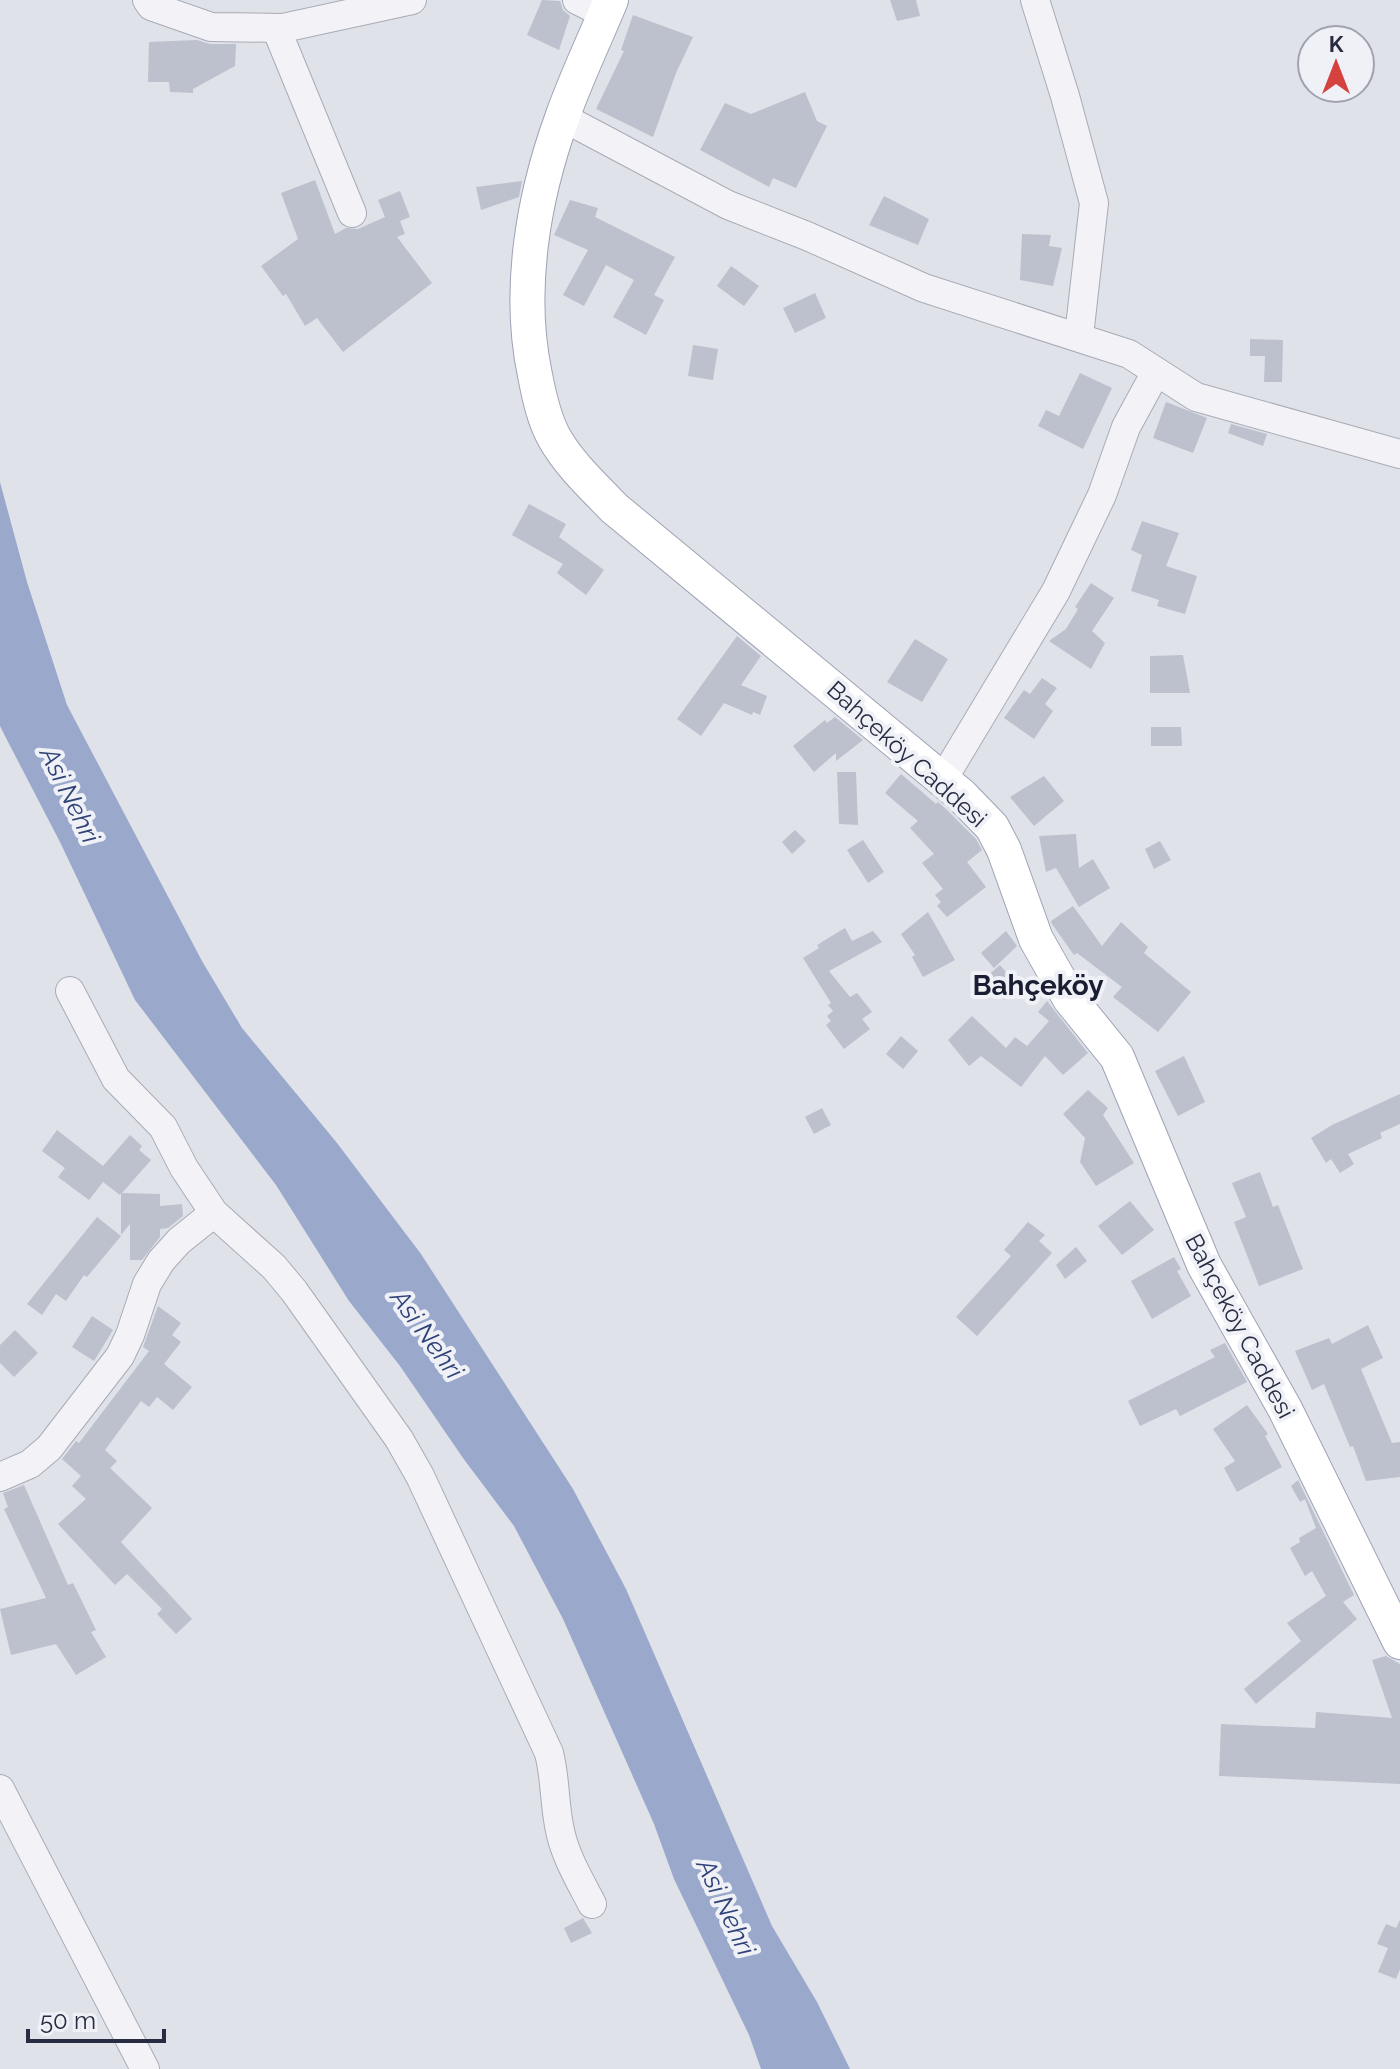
<svg xmlns="http://www.w3.org/2000/svg" width="1400" height="2069" font-family="Raleway,sans-serif">
	<rect width="100%" height="100%" fill="#e0e2e9"/>
	<polygon fill="#99a8cb" points="0,482 27,582 67,705 202,961 242,1028 337,1143 421,1254 573,1489 626,1589 772,1926 817,2002 850,2069 761,2069 749,2035 674,1879 654,1824 563,1619 514,1526 463,1458 400,1366 349,1301 276,1185 135,1000 60,842 5,736 0,726"/>
	<g fill="#bdc0cd">
		<polygon points="542,0 560,1 563,10 570,16 559,50 527,35"/>
		<polygon points="890,0 916,0 920,16 897,21"/>
		<polygon points="633,15 693,37 676,73 653,137 596,109 624,51 621,50"/>
		<polygon points="197,40 210,44 236,44 235,66 193,89 193,93 170,92 169,82 148,82 149,42"/>
		<polygon points="805,92 817,121 827,126 796,188 773,178 769,187 700,150 725,103 751,114"/>
		<polygon points="315,180 335,234 346,228 358,229 385,217 378,200 400,191 410,217 400,221 405,234 397,237 432,283 343,352 317,318 305,326 286,294 283,296 261,266 298,239 281,193"/>
		<polygon points="522,181 519,197 481,210 476,187"/>
		<polygon points="884,196 929,219 918,245 869,225"/>
		<polygon points="570,200 598,208 595,217 675,257 654,295 664,300 646,335 613,317 634,280 606,265 584,306 563,295 588,250 554,235"/>
		<polygon points="1022,234 1051,235 1049,246 1062,248 1053,286 1020,280"/>
		<polygon points="731,266 759,286 744,306 717,286"/>
		<polygon points="815,293 826,318 795,333 783,308"/>
		<polygon points="1250,339 1283,340 1282,382 1264,382 1265,356 1250,356"/>
		<polygon points="693,345 718,349 713,380 688,376"/>
		<polygon points="1080,373 1112,388 1083,449 1038,426 1046,410 1059,416"/>
		<polygon points="1166,402 1207,418 1193,453 1153,438"/>
		<polygon points="1231,424 1267,434 1263,446 1228,433"/>
		<polygon points="529,504 566,524 559,537 604,570 586,595 557,573 563,564 512,535"/>
		<polygon points="1142,521 1179,533 1166,566 1197,576 1185,614 1157,606 1159,600 1131,591 1142,555 1131,550"/>
		<polygon points="1091,583 1114,598 1092,631 1105,643 1091,669 1049,641 1066,629 1078,609 1075,607"/>
		<polygon points="737,636 761,656 741,685 767,696 760,715 753,712 752,715 724,703 701,736 677,719"/>
		<polygon points="915,639 948,659 922,702 887,682"/>
		<polygon points="1183,655 1190,693 1150,693 1150,656"/>
		<polygon points="1042,678 1057,688 1045,704 1053,711 1034,739 1004,718 1024,690 1030,694"/>
		<polygon points="835,717 863,740 836,761 836,753 814,772 793,746 825,720 827,723"/>
		<polygon points="1151,727 1181,727 1182,746 1151,746"/>
		<polygon points="837,772 856,772 858,825 839,824"/>
		<polygon points="901,774 936,804 938,802 947,810 976,839 982,850 967,862 986,887 947,917 937,906 941,902 935,895 943,889 922,863 934,854 910,828 918,821 885,793"/>
		<polygon points="1044,776 1064,801 1034,826 1010,797"/>
		<polygon points="795,830 806,841 792,854 782,842"/>
		<polygon points="1076,834 1079,868 1093,859 1110,888 1079,907 1056,868 1046,872 1039,836"/>
		<polygon points="863,840 884,872 868,883 847,850"/>
		<polygon points="1160,841 1171,860 1154,869 1145,849"/>
		<polygon points="1073,906 1102,946 1121,922 1148,947 1144,953 1191,992 1158,1032 1113,997 1122,987 1077,953 1074,955 1052,924 1051,921"/>
		<polygon points="928,912 955,960 923,977 912,957 915,955 901,934"/>
		<polygon points="845,928 852,941 873,931 882,942 829,971 850,997 857,993 872,1012 862,1019 870,1029 844,1049 826,1025 831,1021 827,1016 833,1011 828,1005 831,1003 803,958 819,948 817,945"/>
		<polygon points="1006,931 1017,946 994,968 981,953"/>
		<polygon points="1000,965 1019,987 1004,1000 985,978"/>
		<polygon points="1047,1001 1088,1053 1063,1075 1045,1056 1021,1087 981,1056 969,1066 948,1040 972,1016 1006,1048 1015,1037 1027,1046 1049,1021 1038,1012"/>
		<polygon points="901,1036 918,1051 903,1069 886,1054"/>
		<polygon points="1184,1056 1205,1102 1178,1116 1155,1071"/>
		<polygon points="1088,1090 1108,1108 1103,1115 1134,1163 1096,1186 1080,1162 1085,1138 1063,1114"/>
		<polygon points="1400,1094 1400,1124 1380,1133 1382,1138 1348,1154 1354,1164 1340,1173 1331,1159 1326,1163 1311,1138 1332,1125"/>
		<polygon points="822,1108 831,1125 814,1134 805,1117"/>
		<polygon points="57,1130 103,1166 130,1135 142,1146 139,1150 151,1160 122,1193 160,1194 160,1206 182,1204 183,1216 168,1228 160,1229 160,1237 142,1260 130,1260 130,1224 121,1235 121,1193 120,1195 103,1182 89,1200 58,1177 65,1168 42,1151"/>
		<polygon points="1260,1172 1273,1207 1278,1205 1303,1269 1259,1286 1234,1222 1246,1217 1232,1183"/>
		<polygon points="1130,1201 1154,1230 1122,1255 1098,1226"/>
		<polygon points="97,1217 121,1236 87,1277 84,1275 66,1301 56,1294 42,1315 27,1304"/>
		<polygon points="1028,1222 1045,1235 1039,1241 1052,1253 977,1336 956,1317 1011,1256 1004,1250"/>
		<polygon points="1076,1247 1087,1261 1065,1279 1056,1265"/>
		<polygon points="1174,1257 1181,1269 1177,1271 1191,1296 1152,1319 1131,1281"/>
		<polygon points="158,1306 181,1323 172,1335 181,1342 164,1364 192,1387 173,1410 157,1397 149,1407 141,1401 105,1450 117,1461 110,1468 152,1508 121,1542 192,1619 176,1634 157,1614 162,1609 127,1574 115,1585 58,1524 86,1499 72,1486 81,1476 62,1459 76,1441 79,1443 149,1351 143,1347"/>
		<polygon points="92,1316 113,1330 94,1361 72,1347"/>
		<polygon points="1368,1325 1383,1358 1361,1369 1392,1443 1400,1442 1400,1477 1366,1481 1353,1446 1350,1447 1324,1384 1312,1390 1295,1351 1329,1338 1332,1344"/>
		<polygon points="15,1330 38,1353 14,1377 0,1363 0,1345"/>
		<polygon points="1225,1343 1247,1382 1180,1416 1176,1409 1140,1426 1128,1401 1215,1357 1210,1350"/>
		<polygon points="1247,1405 1268,1434 1265,1436 1282,1467 1237,1492 1224,1468 1235,1461 1213,1429"/>
		<polygon points="1298,1480 1354,1595 1343,1602 1357,1619 1256,1704 1244,1689 1301,1641 1287,1623 1326,1596 1312,1571 1305,1576 1290,1548 1300,1542 1299,1538 1316,1528 1305,1499 1300,1502 1291,1486"/>
		<polygon points="24,1485 68,1585 73,1583 96,1630 91,1632 106,1657 76,1675 56,1644 11,1655 0,1609 46,1598 4,1509 8,1507 3,1493"/>
		<polygon points="1386,1656 1400,1664 1400,1784 1219,1776 1221,1724 1315,1728 1316,1712 1392,1718 1372,1660"/>
		<polygon points="583,1918 592,1933 571,1943 564,1928"/>
		<polygon points="1400,1920 1400,1969 1396,1979 1378,1972 1388,1948 1377,1944 1386,1924 1396,1928"/>
	</g>
	<g fill="none" stroke-linecap="round" stroke-linejoin="round">
		<defs>
			<g id="minor">
				<polyline points="147,0 151,6 211,27 283,28 412,0"/>
				<polyline points="577,0 605,14"/>
				<polyline points="1035,0 1065,96 1094,203 1079,336"/>
				<polyline points="276,28 352,213"/>
				<polyline points="562,117 728,205 807,236 924,288 1129,354 1196,397 1400,454"/>
				<polyline points="943,779 1056,591 1102,495 1126,427 1156,372"/>
				<path d="M70 991 116 1079 163 1127 184 1168 214 1213 274 1267 294 1291 399 1439 420 1476 549 1753C556 1780 554 1808 561 1835 567 1859 580 1881 592 1904"/>
				<polyline points="0,1477 30,1464 49,1448 120,1356 130,1335 147,1284 161,1261 179,1241 214,1213"/>
				<polyline points="0,1789 145,2069"/>
			</g>
			<path id="major" d="M611 0C595 39 576 78 562 118 533 198 517 291 535 375 539 396 544 420 555 439 570 465 593 486 614 508L961 795 992 827 1004 850 1036 939 1070 999 1117 1057 1204 1265 1285 1409 1400 1642"/>
		</defs>
		<use href="#minor" stroke="#a8abb7" stroke-width="30"/>
		<use href="#major" stroke="#9ea3b6" stroke-width="36"/>
		<use href="#minor" stroke="#f3f3f7" stroke-width="28"/>
		<use href="#major" stroke="#fff" stroke-width="34"/>
	</g>
	<g text-anchor="middle" dominant-baseline="central" stroke-width="8" stroke-linejoin="round" paint-order="stroke">
		<g font-size="24" fill="#272c42" stroke="#eff1f7">
			<text transform="translate(907 754) rotate(42)">Bahçeköy Caddesi</text>
			<text transform="translate(1240 1326) rotate(62)">Bahçeköy Caddesi</text>
		</g>
		<g font-size="26" font-style="italic" fill="#304378" stroke="#eff1f7">
			<text transform="translate(70 795) rotate(64)">Asi Nehri</text>
			<text transform="translate(427 1334) rotate(54)">Asi Nehri</text>
			<text transform="translate(726 1907) rotate(65)">Asi Nehri</text>
		</g>
		<g font-size="28" font-weight="bold" fill="#1a1e32" stroke="#eff1f7">
			<text x="1038" y="985">Bahçeköy</text>
		</g>
	</g>
	<g transform="translate(1336 64)"><circle r="38" fill="#eff1f7" stroke="#9fa2af" stroke-width="2"/>
	<path d="M0-6L14 30L0 20L-14 30Z" fill="#d5423e"/>
	<text y="-12" font-size="22" font-weight="bold" text-anchor="middle" fill="#272c42">K</text>
	</g>
	<path d="M28 2029v12h136v-12" fill="none" stroke="#272c42" stroke-width="4"/>
	<text x="40" y="2029" font-size="24" fill="#272c42" stroke="#eff1f7" stroke-width="6" paint-order="stroke">50 m</text>
</svg>
